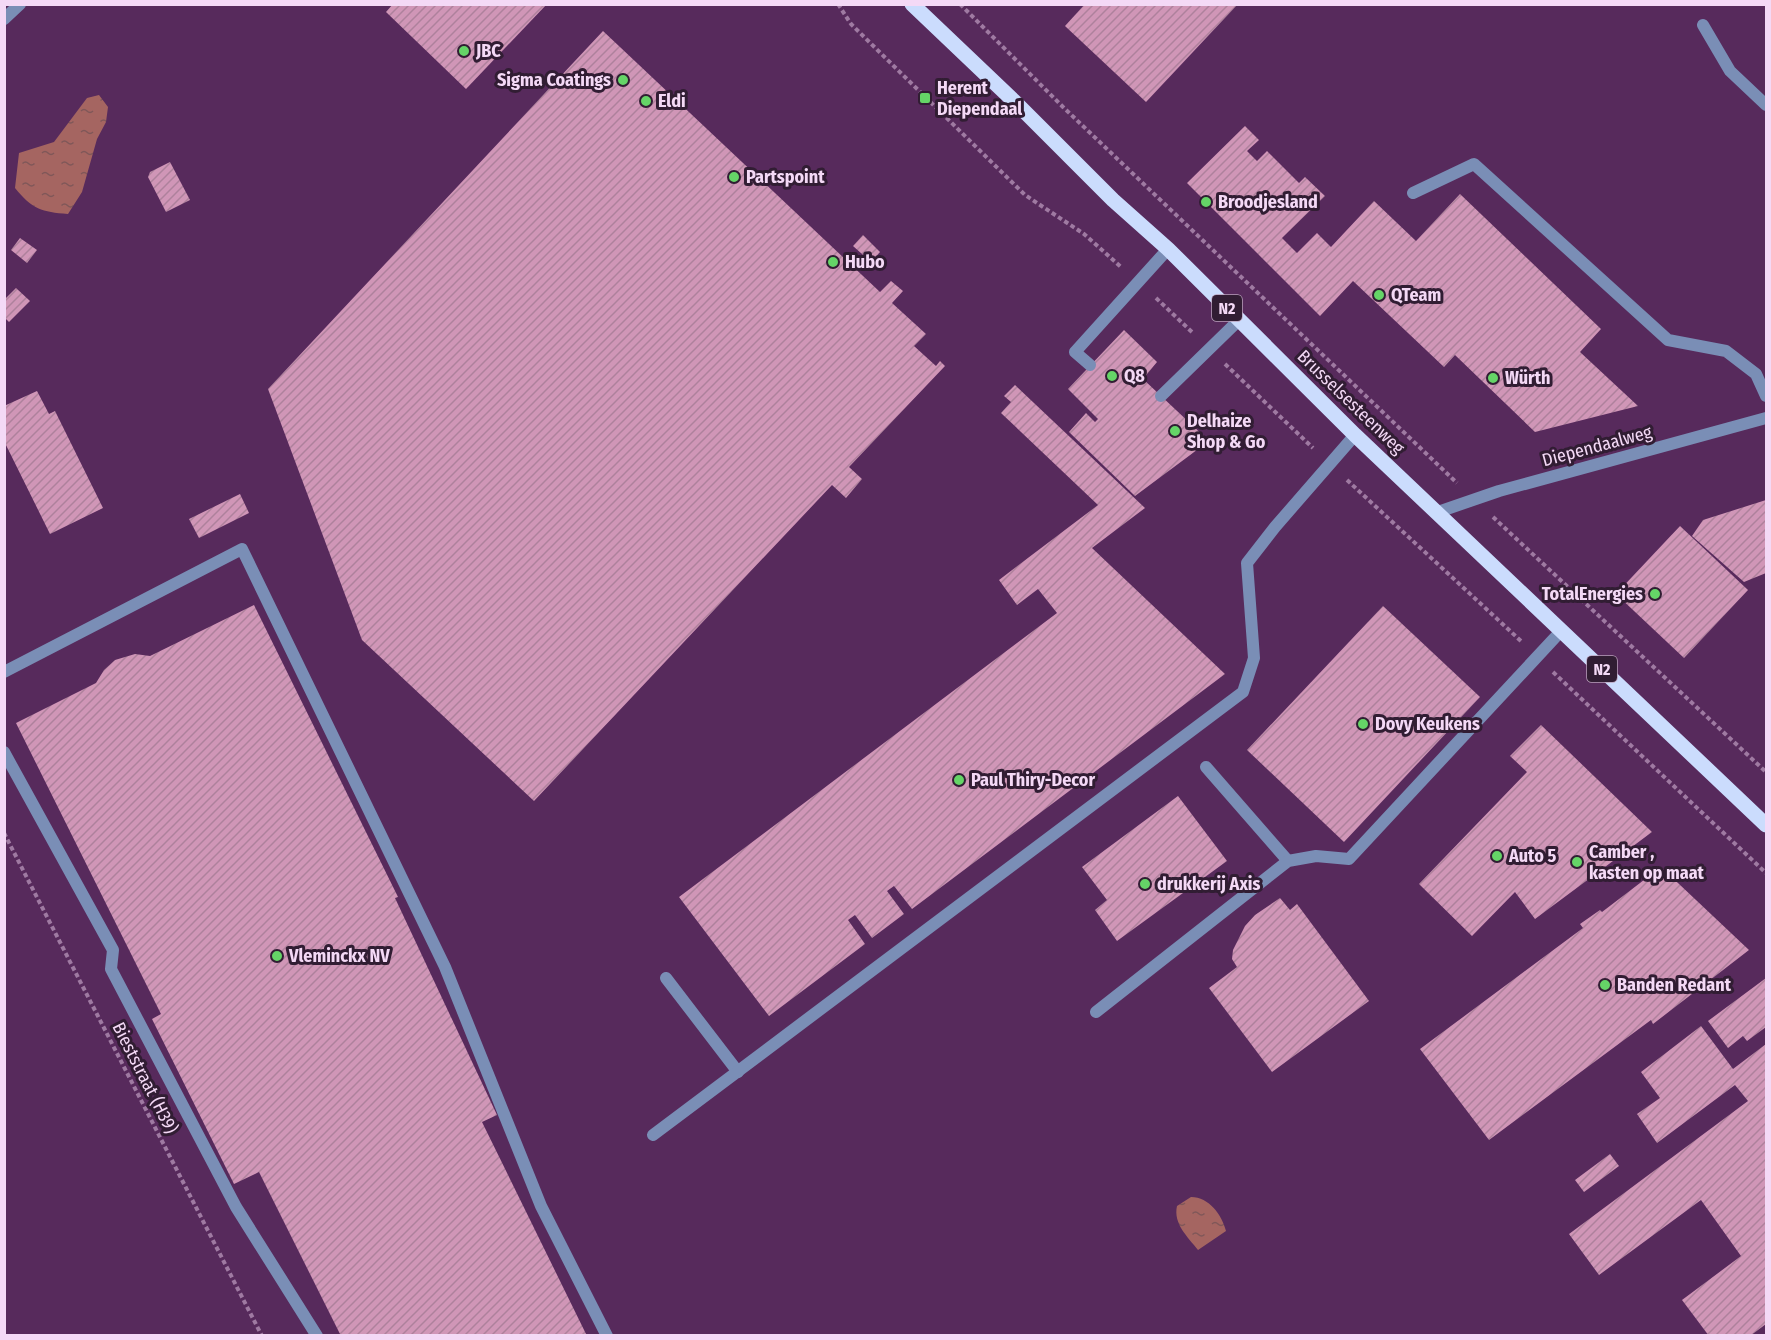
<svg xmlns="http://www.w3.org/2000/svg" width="1771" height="1340" font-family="'Fira Sans Condensed',sans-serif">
	<defs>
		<pattern id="water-ripples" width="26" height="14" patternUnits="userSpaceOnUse" patternTransform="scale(1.5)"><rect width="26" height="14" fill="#a56561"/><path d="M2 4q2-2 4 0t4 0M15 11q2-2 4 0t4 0" fill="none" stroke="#805758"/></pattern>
		<pattern id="building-hatch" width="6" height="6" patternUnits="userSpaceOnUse" patternTransform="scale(1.5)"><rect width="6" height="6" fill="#d096b7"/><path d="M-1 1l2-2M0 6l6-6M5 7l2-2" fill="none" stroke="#ae819c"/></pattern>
	</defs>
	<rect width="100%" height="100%" fill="#572a5c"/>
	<g fill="url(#water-ripples)">
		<path d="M99 95 108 107 106 122 97 139 82 192 68 214C42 212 32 209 15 188L19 153 54 142 87 98Z"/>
		<path d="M1191 1197C1209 1197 1222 1215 1226 1231L1198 1250C1188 1237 1173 1224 1177 1206Z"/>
	</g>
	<g fill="url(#building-hatch)">
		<polygon points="393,4 547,4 466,89 386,12"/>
		<polygon points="1085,4 1238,4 1146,102 1065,26"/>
		<polygon points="603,31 880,292 891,281 903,291 892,303 926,334 914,346 936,366 940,361 945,366 849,467 862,479 846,498 832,485 534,801 362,640 268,389"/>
		<polygon points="1245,126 1259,140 1247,151 1257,161 1267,151 1299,183 1305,177 1325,196 1282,238 1297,253 1317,233 1331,247 1374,201 1416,241 1460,194 1601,329 1580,352 1638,406 1535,432 1455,355 1444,367 1353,281 1320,316 1187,183"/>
		<polygon points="170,162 190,200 166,212 148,177 150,172"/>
		<polygon points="863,235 880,252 871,262 853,246"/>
		<polygon points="20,238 37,250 27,263 11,250"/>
		<polygon points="16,288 30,301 9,322 4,317 4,300"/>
		<polygon points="1124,330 1157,362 1143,379 1209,441 1135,496 1069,432 1086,413 1095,422 1098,419 1068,389"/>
		<polygon points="1015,385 1145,508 1092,548 1225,674 912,909 894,886 887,891 904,914 872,938 855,915 848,920 865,944 769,1016 679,897 1057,613 1038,589 1017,605 999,580 1098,505 1001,413 1011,402 1004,396"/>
		<polygon points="37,391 49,414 55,411 103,508 50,534 4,441 4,406"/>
		<polygon points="240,494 249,513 199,538 189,519"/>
		<polygon points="1766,500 1766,573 1744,582 1692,536 1703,520"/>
		<polygon points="1680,526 1748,590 1684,658 1616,594"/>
		<polygon points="254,605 398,897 395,898 497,1115 482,1122 587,1336 341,1336 259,1172 234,1184 152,1019 161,1014 16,723 96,683 104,670 115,660 135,654 150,656"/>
		<polygon points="1383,606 1480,697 1344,842 1247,750"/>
		<polygon points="1541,725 1652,832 1535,919 1515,892 1472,936 1419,884 1527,772 1510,756"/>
		<polygon points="1178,796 1227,861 1117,941 1095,910 1107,900 1082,867"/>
		<polygon points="1661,867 1749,950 1653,1024 1651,1020 1489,1140 1420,1049 1583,928 1580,924 1600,910 1602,912"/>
		<polygon points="1280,898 1290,910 1297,904 1369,1001 1272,1072 1209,988 1237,967 1232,959 1233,950 1245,926 1255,915"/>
		<polygon points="1766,978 1766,1027 1747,1041 1743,1036 1728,1048 1708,1021"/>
		<polygon points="1701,1026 1733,1069 1766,1044 1766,1324 1750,1336 1709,1336 1682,1300 1741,1256 1701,1200 1599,1275 1569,1234 1748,1101 1735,1085 1657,1143 1637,1114 1660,1098 1641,1072"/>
		<polygon points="1610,1154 1619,1166 1584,1192 1575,1180"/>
	</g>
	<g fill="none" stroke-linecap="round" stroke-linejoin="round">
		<g stroke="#9f7aa2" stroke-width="4" stroke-dasharray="4.5 3" stroke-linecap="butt">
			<polyline points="838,4 851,24 1025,195 1084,234 1121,267"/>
			<polyline points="960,4 1063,107 1457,483"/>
			<polyline points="1156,298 1194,334"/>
			<polyline points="1225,364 1313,448"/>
			<polyline points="1347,480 1522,642"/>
			<polyline points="1493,517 1766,772"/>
			<polyline points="1553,672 1766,873"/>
			<polyline points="4,833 262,1336"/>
		</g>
		<g stroke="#7a8eb6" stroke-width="12">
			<polyline points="1413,193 1474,164 1668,340 1726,351 1756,374 1766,396"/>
			<polyline points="1090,365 1075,352 1168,249"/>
			<polyline points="1161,396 1239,320"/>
			<polyline points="4,672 242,549 445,967 541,1206 607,1336"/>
			<polyline points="4,752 113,950 111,969 236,1207 317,1336"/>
			<polyline points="1206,767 1288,861"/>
			<polyline points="666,978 738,1072"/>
			<polyline points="1096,1012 1288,861 1316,856 1349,859 1562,630"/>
			<polyline points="653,1135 1243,692 1254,658 1247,563 1275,527 1355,435"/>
		</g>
		<g stroke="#7a8eb6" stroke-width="12">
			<polyline points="4,19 20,4"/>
			<polyline points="1703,25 1730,71 1766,105"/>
			<polyline points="1438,512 1499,491 1766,418"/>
		</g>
		<polyline stroke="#cbdcfd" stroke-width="15" points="912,4 1017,104 1113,200 1168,249 1355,435 1766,825"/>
	</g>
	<g fill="#65d467" stroke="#311d33" stroke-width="2">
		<circle cx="464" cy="51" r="6"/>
		<circle cx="623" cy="80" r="6"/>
		<rect x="919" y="92" width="12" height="12" rx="3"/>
		<circle cx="646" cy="101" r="6"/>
		<circle cx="734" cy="177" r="6"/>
		<circle cx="1206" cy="202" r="6"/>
		<circle cx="833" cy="262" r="6"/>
		<circle cx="1379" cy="295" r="6"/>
		<circle cx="1112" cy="376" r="6"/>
		<circle cx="1493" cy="378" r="6"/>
		<circle cx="1175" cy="431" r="6"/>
		<circle cx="1655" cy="594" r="6"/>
		<circle cx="1363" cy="724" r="6"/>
		<circle cx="959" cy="780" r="6"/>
		<circle cx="1497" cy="856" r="6"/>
		<circle cx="1577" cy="862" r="6"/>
		<circle cx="1145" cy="884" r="6"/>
		<circle cx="277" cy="956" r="6"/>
		<circle cx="1605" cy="985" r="6"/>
	</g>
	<g text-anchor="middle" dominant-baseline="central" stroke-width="6" stroke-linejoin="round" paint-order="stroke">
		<g fill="#311d33" stroke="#baa1bc" stroke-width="1.5">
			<rect x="1212" y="295" width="30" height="26" rx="4.5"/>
			<rect x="1587" y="656" width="30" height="26" rx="4.5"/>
		</g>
		<g font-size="16" font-weight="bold" fill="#f4d9f6">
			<text x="1227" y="308">N2</text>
			<text x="1602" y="669">N2</text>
		</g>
		<g font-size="18" font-weight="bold" fill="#f4d9f6" stroke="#311d33" text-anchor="start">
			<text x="476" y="51">JBC</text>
			<text x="611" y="80" text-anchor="end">Sigma Coatings</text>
			<text x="937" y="88">Herent<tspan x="937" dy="21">Diependaal</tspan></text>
			<text x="658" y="101">Eldi</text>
			<text x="746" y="177">Partspoint</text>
			<text x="1218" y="202">Broodjesland</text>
			<text x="845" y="262">Hubo</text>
			<text x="1391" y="295">QTeam</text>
			<text x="1124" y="376">Q8</text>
			<text x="1505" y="378">Würth</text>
			<text x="1187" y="421">Delhaize<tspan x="1187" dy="21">Shop &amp; Go</tspan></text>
			<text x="1643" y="594" text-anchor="end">TotalEnergies</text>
			<text x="1375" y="724">Dovy Keukens</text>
			<text x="971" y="780">Paul Thiry-Decor</text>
			<text x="1589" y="852">Camber ,<tspan x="1589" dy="21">kasten op maat</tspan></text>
			<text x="1509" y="856">Auto 5</text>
			<text x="1157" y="884">drukkerij Axis</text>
			<text x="289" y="956">Vleminckx NV</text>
			<text x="1617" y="985">Banden Redant</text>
		</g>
		<g font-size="18" fill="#f4d9f6" stroke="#311d33">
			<text transform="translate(1351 402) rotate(44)">Brusselsesteenweg</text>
			<text transform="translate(1597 446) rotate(-15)">Diependaalweg</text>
			<text transform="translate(145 1078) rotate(63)">Bieststraat (H39)</text>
		</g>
	</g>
	<rect width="1771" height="1340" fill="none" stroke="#f4d9f6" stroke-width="12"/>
</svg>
